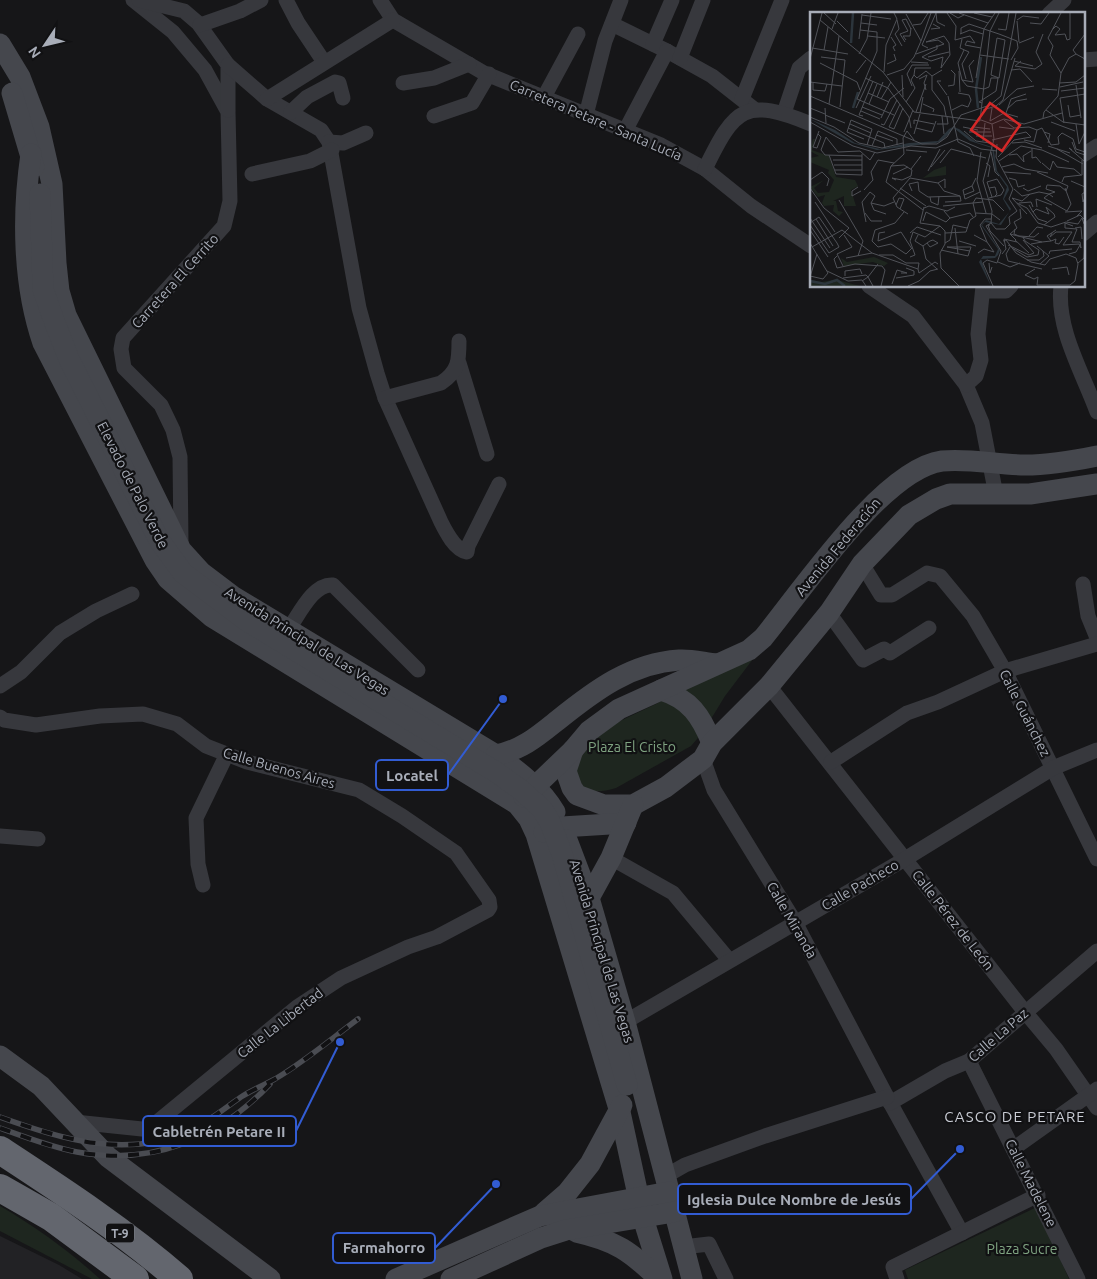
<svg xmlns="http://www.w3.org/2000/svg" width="1097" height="1279" font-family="Ubuntu,sans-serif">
	<rect width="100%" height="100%" fill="#161618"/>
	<polygon fill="#222225" points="0,1236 59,1265 82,1279 0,1279"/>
	<g fill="#1e261f">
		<path d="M753 659 725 696 703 732 691 746 616 788C594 794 589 792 571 779L578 752 618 722 656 704 693 683Z"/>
		<path d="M0 1206C36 1227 69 1251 100 1279H92L0 1231Z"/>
		<polygon points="1037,1207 1069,1279 908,1279 905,1270"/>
	</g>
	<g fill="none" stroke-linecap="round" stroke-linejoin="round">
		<g stroke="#37383d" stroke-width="15">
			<polyline points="133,0 173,32 205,70 228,112 230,201 224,226 123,338 121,349 124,368 161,405 173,430 180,457 181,543"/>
			<polyline points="139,0 184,11 198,23 228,65 228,110"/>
			<polyline points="286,0 298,23 324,62"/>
			<polyline points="380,0 393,20 484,73 661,145 705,169 751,206 811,246"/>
			<polyline points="1049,14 1064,0"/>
			<polyline points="612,24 667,51 712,76 754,109"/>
			<polyline points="200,25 240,11 261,0"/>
			<polyline points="653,44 672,0"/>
			<polyline points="680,58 703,0"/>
			<polyline points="1083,60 1097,59"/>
			<path d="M228 65 267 99 321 130 329 142 359 308 377 373 385 398 441 522C446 532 455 550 467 552L468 546 499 484"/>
			<polyline points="403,83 434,78 469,64"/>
			<polyline points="544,97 578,34"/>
			<polyline points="267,99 393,20"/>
			<polyline points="742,99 782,0"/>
			<polyline points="291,112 307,97 335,82 339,83 343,98"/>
			<polyline points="784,113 799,68 811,58"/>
			<polyline points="586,115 605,41 621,0"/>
			<polyline points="434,116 472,103 489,74"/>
			<polyline points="625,131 667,51"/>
			<polyline points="329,142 343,143 366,133"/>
			<polyline points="1083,155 1097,146"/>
			<path d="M705 169C735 107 745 97 811 124"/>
			<polyline points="252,174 310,161 332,150"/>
			<polyline points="1083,234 1097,222"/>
			<polyline points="869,286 913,316 966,385 982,423 996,495"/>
			<path d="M1061 286C1056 329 1083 373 1097 412"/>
			<polyline points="983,291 1006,291 1011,286"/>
			<polyline points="459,363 487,454"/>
			<polyline points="966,385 976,376 981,360 978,334 983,286"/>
			<path d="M385 398 441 383C459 371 459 360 459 341"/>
			<polyline points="862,564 881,595 892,595 927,573 940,576 973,616 1005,671 1097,859"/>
			<polyline points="1083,584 1088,616 1097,638"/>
			<polyline points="829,613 863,660 884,649 890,653 929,628"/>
			<path d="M288 630C299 615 313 583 333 585L418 670"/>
			<polyline points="0,686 21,672 60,633 96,611 132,594"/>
			<polyline points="769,686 1025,1012 1056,1049 1097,1108"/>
			<polyline points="0,717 4,720 36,725 100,716 143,714 177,724 206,746 247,762 359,790 402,816 456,853 489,900 490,907 488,910 437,937 408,947 341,978 297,1007 151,1127 142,1129 75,1122"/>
			<polyline points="703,759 714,790 795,922 887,1097 962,1233"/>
			<polyline points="831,762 907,713 938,702 1005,671 1097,644"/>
			<polyline points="0,836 38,839"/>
			<polyline points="611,858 673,893 729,960"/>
			<polyline points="203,885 198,864 196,818 227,754"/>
			<polyline points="625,1022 905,859 1053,768 1097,750"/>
			<polyline points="969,1061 1078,1279"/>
			<polyline points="890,1103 945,1071 969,1061 1097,951"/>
			<polyline points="1013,1149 1097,1089"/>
			<polyline points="664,1177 685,1165 765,1136 887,1097"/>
			<polyline points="683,1247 709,1244 726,1279"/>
			<polyline points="897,1279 893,1267 1038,1195"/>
		</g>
		<g stroke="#45474d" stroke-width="21">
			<path d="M0 44 20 77 39 127 52 184 56 263 59 291 66 315 181 550 201 572 234 597 496 755C517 770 542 789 555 812"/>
			<polyline points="12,93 34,167"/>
			<path d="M31 154C22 215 23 285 43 343L155 560 168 579 212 617 517 804 529 819 536 834 620 1112 643 1218 662 1279"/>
			<path d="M661 690C690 699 701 716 712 743"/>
			<polyline points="573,750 566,771 572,788 577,795 604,805 633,805 666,787 703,759 712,743 769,686 829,613 862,564 909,515 936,499 950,494 1030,494 1097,484"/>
			<path d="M496 755C522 750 538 736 558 720 594 691 631 663 679 660 691 659 705 663 717 664"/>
			<path d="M524 797 573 750 589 731 619 709 749 650 763 638C801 592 883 469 942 461 969 458 998 465 1025 465 1050 465 1073 461 1097 456"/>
			<polyline points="544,832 562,827 626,823"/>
			<polyline points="567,840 589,898 625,1022 692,1279"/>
			<polyline points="589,898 611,858 633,805"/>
			<polyline points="0,1056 41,1086 108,1157 270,1279"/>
			<polyline points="544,1213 567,1193 590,1164 622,1105"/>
			<path d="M576 1232C616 1241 630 1251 659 1279"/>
			<polyline points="396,1279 540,1216 669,1192"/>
			<polyline points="451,1279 541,1238 566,1230 674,1212"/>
		</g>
		<g stroke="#63666e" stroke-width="28">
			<path d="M0 1150C61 1190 124 1231 179 1279"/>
			<polyline points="0,1188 51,1217 135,1279"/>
		</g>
		<defs>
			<g id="rail">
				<path d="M0 1117C62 1139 127 1160 191 1130 209 1121 225 1108 241 1097 252 1090 264 1085 275 1079 304 1062 331 1039 358 1019"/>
				<path d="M0 1128C25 1137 51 1147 77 1152 153 1166 218 1139 270 1084"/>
			</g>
		</defs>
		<use href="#rail" stroke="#4a4c52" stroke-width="5.5"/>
		<use href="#rail" stroke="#111113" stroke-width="4" stroke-dasharray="11" stroke-linecap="butt"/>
		<polyline stroke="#45474d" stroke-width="21" points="40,194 43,289 53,318 69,359 159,540 183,573 247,621 496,772 521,790 542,809 550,822 562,854 627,1085"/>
	</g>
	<g text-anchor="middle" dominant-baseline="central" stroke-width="4.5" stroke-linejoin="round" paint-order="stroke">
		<rect fill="#111113" stroke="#7b7e86" stroke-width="1" x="106" y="1223.5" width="28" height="19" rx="4"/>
		<g font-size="12" font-weight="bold" fill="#a8adb8">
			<text x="120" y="1233">T-9</text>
		</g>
		<g font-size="14" fill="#a8adb8" stroke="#111113">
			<text transform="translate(596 120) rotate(23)">Carretera Petare - Santa Lucía</text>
			<text transform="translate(175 281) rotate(-48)">Carretera El Cerrito</text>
			<text transform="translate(133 485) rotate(63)">Elevado de Palo Verde</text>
			<text transform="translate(838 547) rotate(-50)">Avenida Federación</text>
			<text transform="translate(307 641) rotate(32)">Avenida Principal de Las Vegas</text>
			<text transform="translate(1025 713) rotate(63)">Calle Guánchez</text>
			<text transform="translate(279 768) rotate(16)">Calle Buenos Aires</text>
			<text transform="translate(860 885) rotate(-30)">Calle Pacheco</text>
			<text transform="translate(792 920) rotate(60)">Calle Miranda</text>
			<text transform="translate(953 920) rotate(52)">Calle Pérez de León</text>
			<text transform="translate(602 951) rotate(73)">Avenida Principal de Las Vegas</text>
			<text transform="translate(280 1023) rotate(-38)">Calle La Libertad</text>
			<text transform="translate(998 1035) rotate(-41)">Calle La Paz</text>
			<text transform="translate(1031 1183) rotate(63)">Calle Madelene</text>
		</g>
		<g font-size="14" fill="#7fa381" stroke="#111113">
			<text x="632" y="747">Plaza El Cristo</text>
			<text x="1022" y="1249">Plaza Sucre</text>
		</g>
		<g font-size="15" letter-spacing="1" fill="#c9ccd4" stroke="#111113">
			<text x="1015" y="1116">CASCO DE PETARE</text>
		</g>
	</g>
	<g transform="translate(810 12)">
		<rect width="275" height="275" fill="#161618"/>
		<path d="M136 154V163L113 166 124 158Z" fill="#1e261f"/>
		<path d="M3 127H5L2 138 19 144 26 165 45 168 48 174 41 178 46 194H34V184L23 189H26L28 199 33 200 29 204 23 199 24 193 14 194 12 191 15 183 8 185 0 175 14 168 4 176 8 181 19 180 24 168 18 161 19 158 0 150V146L9 144 0 139ZM64 245 78 251 74 254 63 250 34 254 31 246 37 250ZM1 268 12 270 23 268V271L27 268 50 274H0Z" fill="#1e261f"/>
		<path d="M0 107 25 118 45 131 70 137 99 131 128 129 139 117 143 115 149 117 166 130 182 135 184 139 187 159 198 174 199 178 194 187 201 197 191 213 175 210 172 213 190 238 188 243 185 246 171 247 181 274 169 250 173 244H185L188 237 171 213 176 208 189 212 200 199 193 187 197 175 185 158 182 136 160 129 144 116 132 129 126 131 67 138 42 131Z" fill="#2c353c"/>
		<path fill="none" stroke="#2c353c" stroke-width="2.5" d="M41 31 43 1M43 96 48 80M168 96 166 77 171 45M0 269 15 272 27 268 35 274"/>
		<path fill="none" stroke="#505258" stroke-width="1" d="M14 1 26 12M126 1 127 10 135 14M137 1 146 14 145 28 160 24 165 31 157 29 155 33 171 36M140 1 148 6 154 3M149 1 178 11M164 1 182 5M260 1V27M52 3 81 7M10 8 73 60 104 100 170 109 180 19 189 1M87 8 89 17 85 22 92 34M207 8 213 4 229 6M27 9 38 20M207 9 209 30M51 11 67 13M220 11 231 12 239 1M103 13 111 12 118 1M22 17 28 1M121 17 130 16 123 12M188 17 196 18 199 1M243 17 246 14 250 17 245 23 255 22 257 28 260 27M50 18 67 20V39L47 87 84 103M150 22 160 18 173 22M151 22V16L159 12 189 22M189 22 207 29 208 36 201 48M58 24 75 26M81 25 86 33 83 35 85 39M187 26 195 28 189 66 181 63ZM49 27 52 2M152 27 150 36 159 40 152 52 156 67M96 28 93 24H100L101 16M111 29 121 1M95 30 90 22 98 19 92 8 96 7 101 17M209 31 224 25M127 33V37L112 45 121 49 133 45 131 56 140 43 139 31 134 24M2 36 38 42M118 36 112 33 126 1M14 38 18 15M49 42 57 27 61 1M106 42 134 32 128 28 116 30 134 24M266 42 263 38 275 22M170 43 199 47M11 45 35 48 30 95M118 45 139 40M0 47 12 1M204 49 223 54M211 49 205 54 225 57 232 52 226 40 233 22M101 50 118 51M10 51 47 70 50 78M77 52 86 48 84 42M132 58 122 64V78L134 94 136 104M201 58 210 57 222 70M149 59 150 80M74 60 76 33 87 7 84 1M46 61 56 48M251 61 240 43 243 34 238 26 251 1M77 63 94 57 104 45 111 29 96 2M92 63 93 85M104 63 105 56H121M55 66 78 76 99 105 101 116M166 66 174 17 185 1M109 67 117 63 114 71 116 78M152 68 157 74 174 77 179 75 181 66H188L186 79 169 90 172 91M152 68 163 70 159 54 164 48M152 68 148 51 154 38M131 69H127L137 83M0 70 32 74M3 71V78L15 79 17 72M249 71 266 70 275 63M266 73 271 106M102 74 97 62 102 53H119M138 74 144 73 145 62 141 58M250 75 273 70M232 77 247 78M251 79 275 76M58 81 79 90M0 84 112 132H127L137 125 151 103 180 93 191 84 206 1M138 84 148 130 160 136 164 144M67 85 73 70M71 87 81 70M96 90 105 76 101 68 104 63 107 66 116 59 122 64M19 92 29 24M59 92 67 72M90 92 79 115 84 117 93 96M113 92 124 97 123 100M189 93 207 77 224 74M258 93 260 105 271 103M52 95 72 103M0 96 15 102M15 96 16 111M46 96 61 64M182 96 180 109 194 101 208 105M197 97 206 89 217 87M142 98 152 93 158 95 161 88 159 83 148 81M173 98 186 94 193 88 205 46M236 98 253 110 275 113M51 99 70 107M106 100 116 72M110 101 113 85M196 101 201 87 216 82M15 103 35 111M53 104 49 103 63 69M132 104 134 122M0 105 24 115 49 131 72 136 93 131M71 106 80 87 94 76M233 106 234 100 248 84 251 61 259 46 266 42 275 47M171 108 182 112 194 107 214 112 252 101M194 108 204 116 219 115 227 118M0 110 43 134 67 141 101 134 126 136 148 127 171 137 187 139M241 110 265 119M254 111 250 86 275 82M40 112 61 121M71 112 74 113 87 88M104 112V108L124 112M127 112H138L137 105M266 112 269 132 275 120M153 115 168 118M164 115 180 117M189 115 204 117M38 116 74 131 75 136M106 116 122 120 126 109M227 118 232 116 241 133 249 132 248 125 252 121 263 127 266 137 275 140M154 119 166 129 180 131M94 120 103 98M159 120H181M234 120 240 122 238 131M8 122 11 125 7 136 3 135 9 119M104 122 110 102M66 123 83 129M166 124H182M93 126 94 142 81 154 76 170 113 198M93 126 97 119 104 128M54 127 37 120 41 108 62 117 57 133M182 128 216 120 221 125 204 128 188 145M214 128 224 130 227 118M173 129 175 111M262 130 266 140 275 143M202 131 215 130 232 136M62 134 68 119 87 127V133M238 134 260 141M222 136V146L226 145 231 151M247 137 273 152M96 138 117 140M262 138 259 136 274 149M171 140 167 169 176 201M181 140 185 160 189 164M19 143 26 162 52 163V142M199 143 207 142 214 150M52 144 15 143 11 138 16 125 28 140 50 139 60 148 65 140M23 148H52M189 149 211 134 232 138 259 150M214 150 213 144 221 139M130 151 141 137 176 146M176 151 180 154 178 165M232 151 240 158 243 149 247 155 264 157 271 163M24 153H52M81 154 94 153 102 158 101 164 92 168 82 166 86 168M121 155 135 138M192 155 204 152 215 157 238 161M101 157 111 144 109 146M25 158H52M118 159 130 137M194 160 221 162M227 160 258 174 256 179 250 174 237 173 236 177 245 180 239 182 243 185M83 162 98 155M166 166 162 174 153 178 155 187 170 180M199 166 206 168 208 175 215 173M0 168 12 160 19 167 17 174M261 169 275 175M108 170 109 179 118 185M252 170 254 165 272 163V148M128 171 135 167V176M48 175 42 179V184L51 179M0 176 14 196 39 216 29 226M90 176 116 194M179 176 185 175 187 182 185 184M213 176 218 179 231 174M204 177 212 184 229 180 239 182 234 186 257 199 261 192 255 176M54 178 63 168 61 160 68 148 84 151M102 179 99 172 108 170M275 180 272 182 273 190 275 185M154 183 164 179 162 174M118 185 150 184M120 185 121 190 128 193 129 184M179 186 191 183 194 178 187 167 177 170 182 185M29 188 53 229 48 244M5 190 25 220M135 190 151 189 150 184M61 191 74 194 84 190M61 191 64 198 76 202M207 191 217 196 228 211 241 215 256 210 268 212 272 206 274 212M209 191 221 190 223 195M86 193 89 186 94 187 90 197M219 193 223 200 226 197 239 202 236 195 244 202 245 205 234 213M133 194 173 190M114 195 110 211 130 214 135 219V232L130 241 131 256M227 195 226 187 242 193M114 196 119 194 137 199 145 195M134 199 140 206 160 201 163 205M94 200 85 211 65 218 62 229 68 235 81 232 96 242 102 236M223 200 228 207 237 210M255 200 272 199 267 204M55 201 61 209H72M166 201 182 202 190 208M98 202 87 195 83 186 100 166 128 171 134 179 150 184M217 202 202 186 212 189 220 182M0 206 20 236M6 207 23 234M113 209 116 200 136 210 140 206M257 209 270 203 275 208M56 210 52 190 60 180 65 184 61 191M0 211 9 205 27 231M181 211 182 199 173 169 184 127 182 112M0 213 17 238M180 213H178L180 219 194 234M145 216 148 242M265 216 271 215 272 227M205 217 204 222 209 224 224 225 229 221M0 218 18 245M75 220 69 221 68 229 91 220 102 237M100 221 107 215 131 223M135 221 156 220 160 208 166 204 163 191 166 186 183 188 194 199M242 221 240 225 246 220H262L253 233 269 232 271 236 270 230H262L267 217 255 216V211L263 214M200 222 232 230 221 232M108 223 105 229 113 234 116 247 127 257M164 223 177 230 184 240 174 237 168 241M219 224 227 215 233 216M205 228 219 241M206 228 200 222 207 216 204 210 211 206 210 197M149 229 166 234M193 229 196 228 206 241 221 250 235 253 240 247 256 242 266 246 268 252M241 229 246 227 245 231 249 232 254 225M177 230 170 213 175 207H181M232 230 241 229 237 224 246 218M0 231 18 261 13 267 0 264M135 231 140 228 143 213 157 216M198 233 219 243 224 241 213 228M113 234 117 231 120 229 123 228 128 231 120 235 117 231M227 234 239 244 230 252M2 235 32 218 62 241 108 257M137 235 160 239M200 235 196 242 198 249 232 257M202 236 217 245 228 243 229 238 215 229 213 225M17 238 19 241 29 235 27 231M131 238 158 244 161 235H137M192 242 196 237 194 227 207 230M239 242 240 239 262 237M259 242 266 240 270 233M69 243H83L96 251H109L108 257M27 244 24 247 27 256 45 252 72 254 75 258 71 274M100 245 105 243 100 229 103 220 115 225 130 214M36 246 62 241M217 248H229L234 244 233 239M188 250 200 255 210 251M179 251 180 261 182 255M268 251 274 246 275 231M33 254 27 242 42 235 34 223M131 256 149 274M108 257 109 261 125 250 128 252M225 257 215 263 224 267 228 265 227 273H260L265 269 268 252M242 257 257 255 259 263M17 259 38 269 52 268 56 274M35 264V259L50 257 52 262M0 265 7 242M33 266 56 263 58 265 52 269M86 266 104 263V259L96 256M82 272 87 258 97 261H91M63 274 58 265 68 252M98 274 109 269 120 259 128 257M183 274 173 251 177 248 187 251 191 239 176 214 181 211 186 217H195L200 212 199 205 207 199 199 187 203 177 186 145 187 132"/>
		<path fill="#d62828" fill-opacity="0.15" stroke="#d62828" stroke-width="2.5" d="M180 91 210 113 192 139 161 118Z"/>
		<rect width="275" height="275" fill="none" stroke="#a8adb8" stroke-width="2.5"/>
	</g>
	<path fill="none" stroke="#325cd3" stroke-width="2" d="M503 699L448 775M340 1042L296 1131M960 1149L911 1199M496 1184L435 1248"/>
	<g fill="#325cd3" stroke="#111113" stroke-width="2">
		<circle cx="503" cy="699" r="5"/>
		<circle cx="340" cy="1042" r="5"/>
		<circle cx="960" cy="1149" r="5"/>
		<circle cx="496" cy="1184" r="5"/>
	</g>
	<g fill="#111113" stroke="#325cd3" stroke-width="2">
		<rect x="376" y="760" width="72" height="30" rx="5"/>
		<rect x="143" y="1116" width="153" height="30" rx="5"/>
		<rect x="678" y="1184" width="233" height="30" rx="5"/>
		<rect x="333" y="1233" width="102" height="30" rx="5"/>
	</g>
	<g font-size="15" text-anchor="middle" font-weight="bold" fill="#a8adb8">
		<text x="412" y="781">Locatel</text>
		<text x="219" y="1137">Cabletrén Petare II</text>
		<text x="794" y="1205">Iglesia Dulce Nombre de Jesús</text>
		<text x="384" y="1253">Farmahorro</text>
	</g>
	<g transform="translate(45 45) rotate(235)" stroke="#111113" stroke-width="4" paint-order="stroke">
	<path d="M0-4L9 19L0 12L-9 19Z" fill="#a8adb8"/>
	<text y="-8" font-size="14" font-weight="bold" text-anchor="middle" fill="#a8adb8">N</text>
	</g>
</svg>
